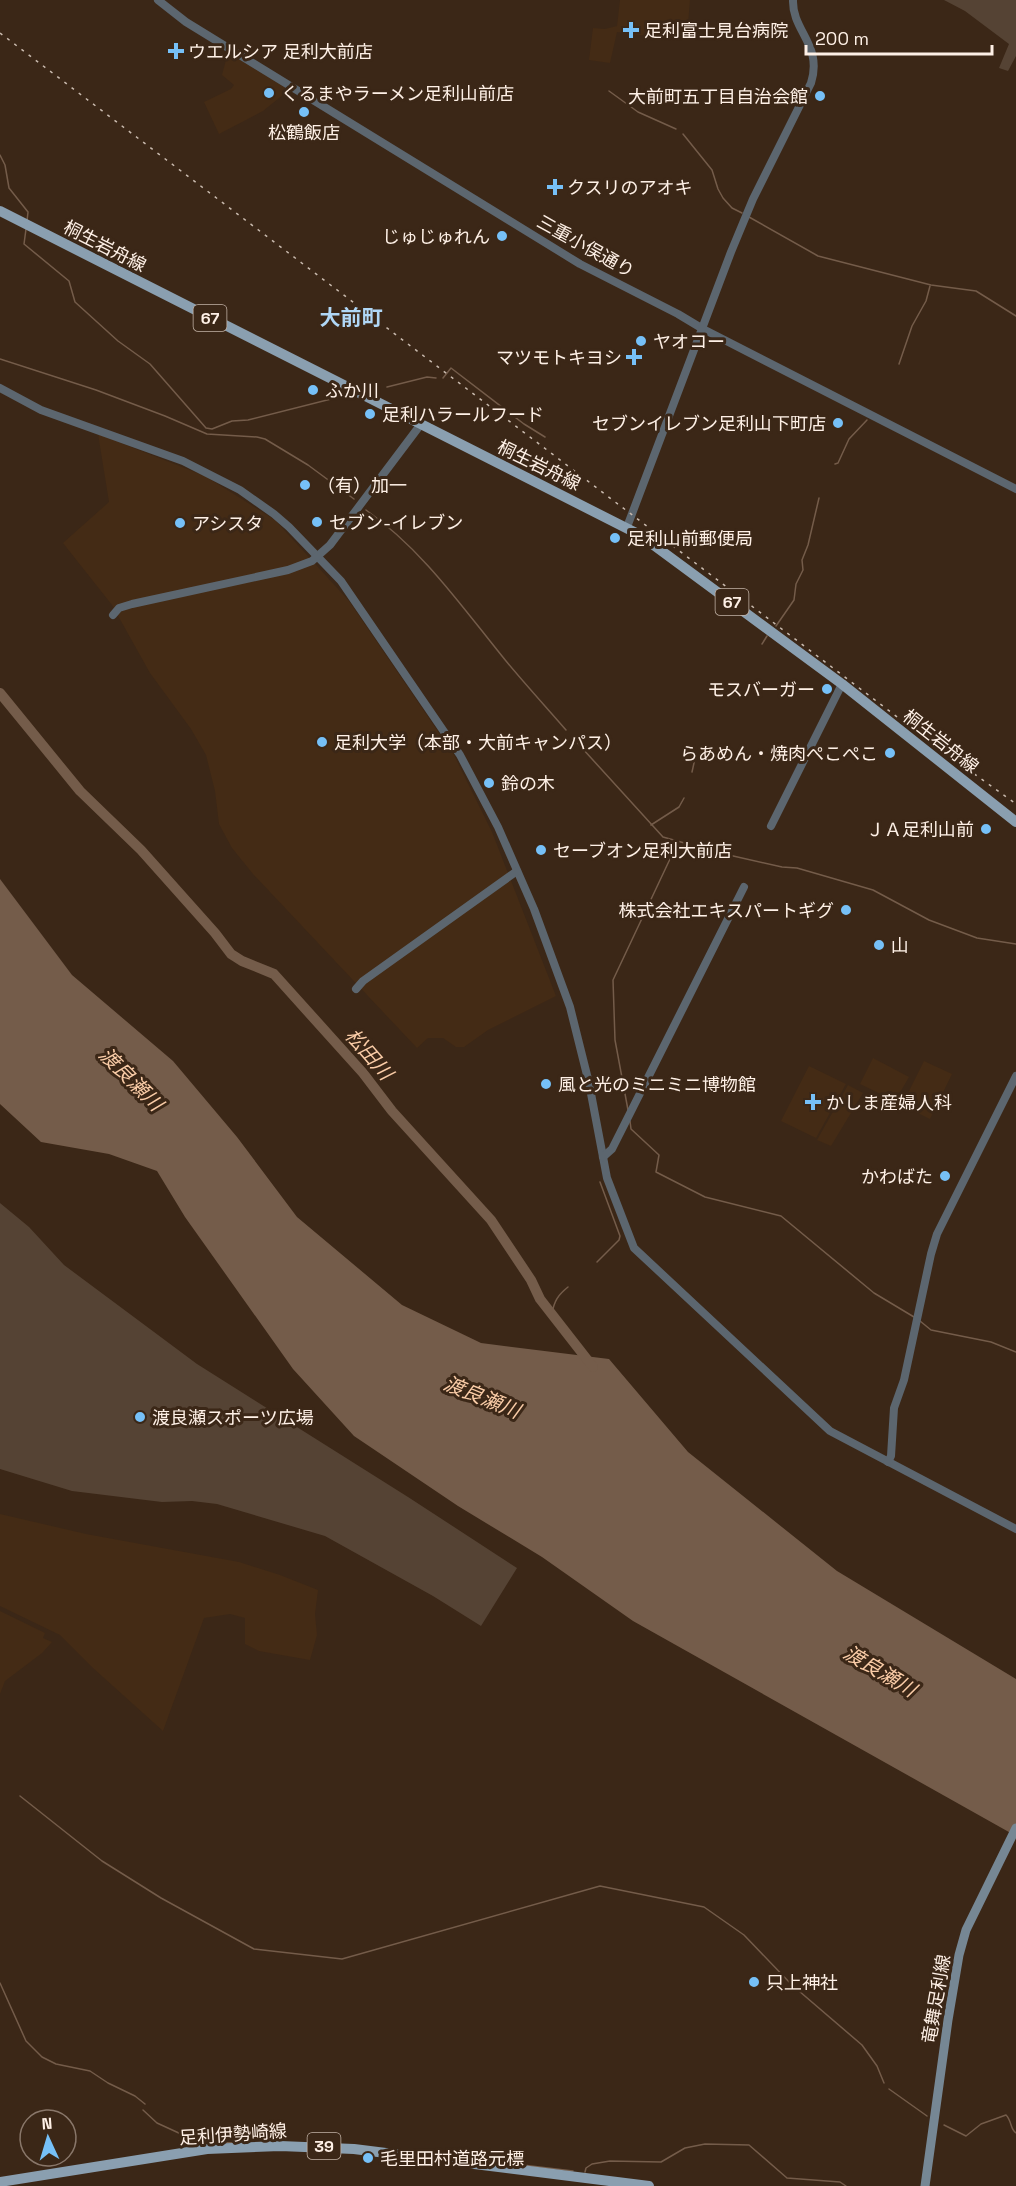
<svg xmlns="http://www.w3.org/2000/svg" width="1016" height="2186" font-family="'Space Grotesk','Noto Sans JP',sans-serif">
	<rect width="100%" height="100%" fill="#3b2717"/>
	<g fill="#442b15">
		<polygon points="620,0 690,0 688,24 671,22 668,39 617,32 610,63 589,60 593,28 605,29 617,26"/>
		<polygon points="228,52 289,90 263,111 219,134 204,102 231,89 234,85 222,75"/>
		<polygon points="98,434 205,476 275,520 349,601 454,755 492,832 556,996 488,1030 464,1047 456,1047 443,1038 428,1038 417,1048 253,874 232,848 219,824 215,791 206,755 191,729 150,673 112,605 63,543 109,502"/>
		<polygon points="873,1058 909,1077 895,1101 860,1084"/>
		<polygon points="924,1061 952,1074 930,1119 902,1105"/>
		<polygon points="809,1066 846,1084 816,1138 781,1121"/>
		<polygon points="848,1085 863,1093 831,1146 817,1140"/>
		<polygon points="0,1514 86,1534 239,1562 280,1575 318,1590 315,1614 317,1635 310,1660 259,1651 245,1644 245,1618 230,1614 204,1618 163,1731 93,1668 60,1635 0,1606"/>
		<polygon points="0,1611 45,1633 43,1638 52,1642 42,1653 5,1681 0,1694"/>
	</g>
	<g fill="#554334">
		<polygon points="944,0 1016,0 1016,56 1008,71 999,68 1009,44 965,11"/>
		<polygon points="0,1203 29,1227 64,1265 197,1364 408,1497 517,1568 481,1626 433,1596 325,1536 217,1504 192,1501 162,1502 72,1491 0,1469"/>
	</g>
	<polygon fill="#745c4a" points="0,879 72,975 173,1061 237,1137 297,1217 402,1305 481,1343 609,1359 688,1452 837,1571 1016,1679 1016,1836 633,1621 542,1557 458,1506 354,1436 293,1369 185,1217 157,1171 109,1154 41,1142 0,1104"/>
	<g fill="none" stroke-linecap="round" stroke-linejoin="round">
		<g stroke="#745c4a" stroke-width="1.5">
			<polyline points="609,91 638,112 676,129"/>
			<polyline points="683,134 712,170 718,189 723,198 732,208 742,213"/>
			<polyline points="0,155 5,165 9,188 28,212 27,221"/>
			<polyline points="749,217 818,256 931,285 976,291 1016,316"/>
			<polyline points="26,229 24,244 69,281 75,302 118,341 150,364 206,428 212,429 232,421 248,420 343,396"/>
			<polyline points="0,359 96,390 165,416 207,434 257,437 265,439 308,465 354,499"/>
			<polyline points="899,364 912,326 926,301 930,286"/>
			<polyline points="443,378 451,368 524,424 545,437"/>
			<polyline points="387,387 427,377 436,378"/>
			<polyline points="835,464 838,463 849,439 867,420"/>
			<path d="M366 510C423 550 462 607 506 661 525 684 546 707 566 730"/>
			<polyline points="776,626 794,600 796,584 803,570 802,560 808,545 819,498"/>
			<polyline points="762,644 767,636"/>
			<polyline points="572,737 663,837 720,853 782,867 797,868 873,890 929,920 977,938 1016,944"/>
			<polyline points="692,772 696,754"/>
			<polyline points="651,825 679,807 684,798"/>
			<polyline points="628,1110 615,1040 613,980 678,842"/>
			<polyline points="630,1121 631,1129 659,1155 656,1172 705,1197 781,1216 874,1293 914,1317"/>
			<polyline points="597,1262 619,1240 620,1236 600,1182"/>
			<path d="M552 1314C554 1301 558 1295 568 1287"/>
			<polyline points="920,1321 931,1330 991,1342 1016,1352"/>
			<polyline points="20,1796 102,1861 161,1898 254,1949 342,1959 600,1886 704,1907 744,1935 792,1985 862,2045 877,2066 884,2083"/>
			<polyline points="0,1983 26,2041 42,2057 56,2064 90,2071 108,2083 135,2096 145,2104"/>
			<polyline points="889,2089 927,2116"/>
			<polyline points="143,2110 157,2123 181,2134 212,2142 235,2143"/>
			<path d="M944 2125 966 2136 981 2124 1006 2115C1012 2121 1010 2129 1016 2133"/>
			<polyline points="506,2163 573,2171"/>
			<polyline points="585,2172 586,2168 592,2164 610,2161 661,2162 685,2148 705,2144 749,2145 787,2178 840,2182 846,2186"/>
		</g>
		<polyline stroke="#745c4a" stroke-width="10" points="0,693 80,791 141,850 215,933 231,954 242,961 274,974 363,1073 392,1111 491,1220 531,1280 540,1299 593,1367"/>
		<g stroke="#5c666f" stroke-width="8">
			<polyline points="158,0 186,22 580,264 678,314 703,329 1016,489"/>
			<polyline points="0,388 41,410 183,461 240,490 274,514 289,527 341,581 460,755 498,827 534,909 570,1007 589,1083 607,1178 634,1248 830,1431 1016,1529"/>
			<path d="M627 527 731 252 753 199 811 83C823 45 792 31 793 0"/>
			<polyline points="113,615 119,608 132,604 288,570 312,561 330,545 421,424"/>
			<polyline points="771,826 842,684"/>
			<polyline points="356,989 363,981 517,871"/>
			<polyline points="603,1157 612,1149 744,887"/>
			<polyline points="888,1462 891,1456 894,1408 904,1380 931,1254 937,1234 1016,1076"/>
		</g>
		<polyline stroke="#768794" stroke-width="9" points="925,2186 948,2020 959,1955 966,1930 1016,1828"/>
		<g stroke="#8a9fb0" stroke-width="10">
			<polyline points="0,211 640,535 842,684 1016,822"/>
			<polyline points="0,2182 207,2149 280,2146 354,2149 649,2186"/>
		</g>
		<polyline stroke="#c9baae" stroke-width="1.5" stroke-dasharray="3 6" stroke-linecap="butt" points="0,33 934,745 1016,804"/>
	</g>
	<g fill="#76c0f7" stroke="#3b2717" stroke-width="2">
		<path d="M628 21h6v6h6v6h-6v6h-6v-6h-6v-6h6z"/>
		<path d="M173 42h6v6h6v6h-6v6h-6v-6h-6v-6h6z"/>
		<circle cx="269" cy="93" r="6"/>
		<circle cx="820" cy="96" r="6"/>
		<circle cx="304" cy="112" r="6"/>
		<path d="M552 178h6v6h6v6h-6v6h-6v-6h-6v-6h6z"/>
		<circle cx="502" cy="236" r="6"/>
		<circle cx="641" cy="341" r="6"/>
		<path d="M631 348h6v6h6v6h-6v6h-6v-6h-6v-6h6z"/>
		<circle cx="313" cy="390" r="6"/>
		<circle cx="370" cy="414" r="6"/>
		<circle cx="838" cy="423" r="6"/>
		<circle cx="305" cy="485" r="6"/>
		<circle cx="317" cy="522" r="6"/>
		<circle cx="180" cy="523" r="6"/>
		<circle cx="615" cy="538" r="6"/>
		<circle cx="827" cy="689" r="6"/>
		<circle cx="322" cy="742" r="6"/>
		<circle cx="890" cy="753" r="6"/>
		<circle cx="489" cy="783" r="6"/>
		<circle cx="986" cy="829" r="6"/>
		<circle cx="541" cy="850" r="6"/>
		<circle cx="846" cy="910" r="6"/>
		<circle cx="879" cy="945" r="6"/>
		<circle cx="546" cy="1084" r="6"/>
		<path d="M810 1093h6v6h6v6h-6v6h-6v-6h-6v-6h6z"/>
		<circle cx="945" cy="1176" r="6"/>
		<circle cx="140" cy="1417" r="6"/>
		<circle cx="754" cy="1982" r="6"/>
		<circle cx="368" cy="2158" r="6"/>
	</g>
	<g text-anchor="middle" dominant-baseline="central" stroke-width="6" stroke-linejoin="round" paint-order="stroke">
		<g fill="#3b2717" stroke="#c4b4a8" stroke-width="1.5">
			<rect x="193.5" y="305" width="33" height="26" rx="4.5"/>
			<rect x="715.5" y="589" width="33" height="26" rx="4.5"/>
			<rect x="307.5" y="2133" width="33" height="26" rx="4.5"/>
		</g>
		<g font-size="16" font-weight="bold" fill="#fef0e6">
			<text x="210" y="318">67</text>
			<text x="732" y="602">67</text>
			<text x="324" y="2146">39</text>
		</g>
		<g font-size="18" fill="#fef0e6" stroke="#3b2717" text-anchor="start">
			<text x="644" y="30">足利富士見台病院</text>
			<text x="188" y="51">ウエルシア 足利大前店</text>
			<text x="281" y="93">くるまやラーメン足利山前店</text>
			<text x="808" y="96" text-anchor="end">大前町五丁目自治会館</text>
			<text x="304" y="132" text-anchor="middle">松鶴飯店</text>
			<text x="567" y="187">クスリのアオキ</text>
			<text x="490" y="236" text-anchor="end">じゅじゅれん</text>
			<text x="653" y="341">ヤオコー</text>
			<text x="622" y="357" text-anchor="end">マツモトキヨシ</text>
			<text x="325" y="390">ふか川</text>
			<text x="382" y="414">足利ハラールフード</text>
			<text x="826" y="423" text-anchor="end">セブンイレブン足利山下町店</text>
			<text x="317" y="485">（有）加一</text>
			<text x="329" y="522">セブン-イレブン</text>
			<text x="192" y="523">アシスタ</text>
			<text x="627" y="538">足利山前郵便局</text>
			<text x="815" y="689" text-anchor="end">モスバーガー</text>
			<text x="334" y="742">足利大学（本部・大前キャンパス）</text>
			<text x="878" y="753" text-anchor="end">らあめん・焼肉ぺこぺこ</text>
			<text x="501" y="783">鈴の木</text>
			<text x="974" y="829" text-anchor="end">ＪＡ足利山前</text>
			<text x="553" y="850">セーブオン足利大前店</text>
			<text x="834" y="910" text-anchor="end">株式会社エキスパートギグ</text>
			<text x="891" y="945">山</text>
			<text x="558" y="1084">風と光のミニミニ博物館</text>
			<text x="826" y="1102">かしま産婦人科</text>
			<text x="933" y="1176" text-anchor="end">かわばた</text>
			<text x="152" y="1417">渡良瀬スポーツ広場</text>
			<text x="766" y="1982">只上神社</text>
			<text x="380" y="2158">毛里田村道路元標</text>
		</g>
		<g font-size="18" fill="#fef0e6" stroke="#3b2717">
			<text transform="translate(105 246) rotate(27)">桐生岩舟線</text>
			<text transform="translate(586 246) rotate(29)">三重小俣通り</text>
			<text transform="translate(539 465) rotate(26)">桐生岩舟線</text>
			<text transform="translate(941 741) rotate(38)">桐生岩舟線</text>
			<text transform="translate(936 1999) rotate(-80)">竜舞足利線</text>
			<text transform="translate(233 2134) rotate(-4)">足利伊勢崎線</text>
		</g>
		<g font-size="20" font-style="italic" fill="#facca7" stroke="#3b2717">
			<text transform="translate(369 1054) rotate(49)">松田川</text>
			<text transform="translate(131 1079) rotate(45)">渡良瀬川</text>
			<text transform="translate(482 1397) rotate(22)">渡良瀬川</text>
			<text transform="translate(880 1671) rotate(31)">渡良瀬川</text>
		</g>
		<g font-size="21" font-weight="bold" fill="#b0d7f6" stroke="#3b2717">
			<text x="351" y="317">大前町</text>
		</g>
	</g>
	<g transform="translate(48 2138) rotate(356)"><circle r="28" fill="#3b2717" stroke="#89776a" stroke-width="1.5"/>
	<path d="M0-4.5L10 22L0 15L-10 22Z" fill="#76c0f7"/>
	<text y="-9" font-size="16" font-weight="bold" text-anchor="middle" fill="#fef0e6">N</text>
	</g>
	<path d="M806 45v9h186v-9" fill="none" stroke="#fef0e6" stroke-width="3"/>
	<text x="815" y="45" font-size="18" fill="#fef0e6" stroke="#3b2717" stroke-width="4.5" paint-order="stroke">200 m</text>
</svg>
